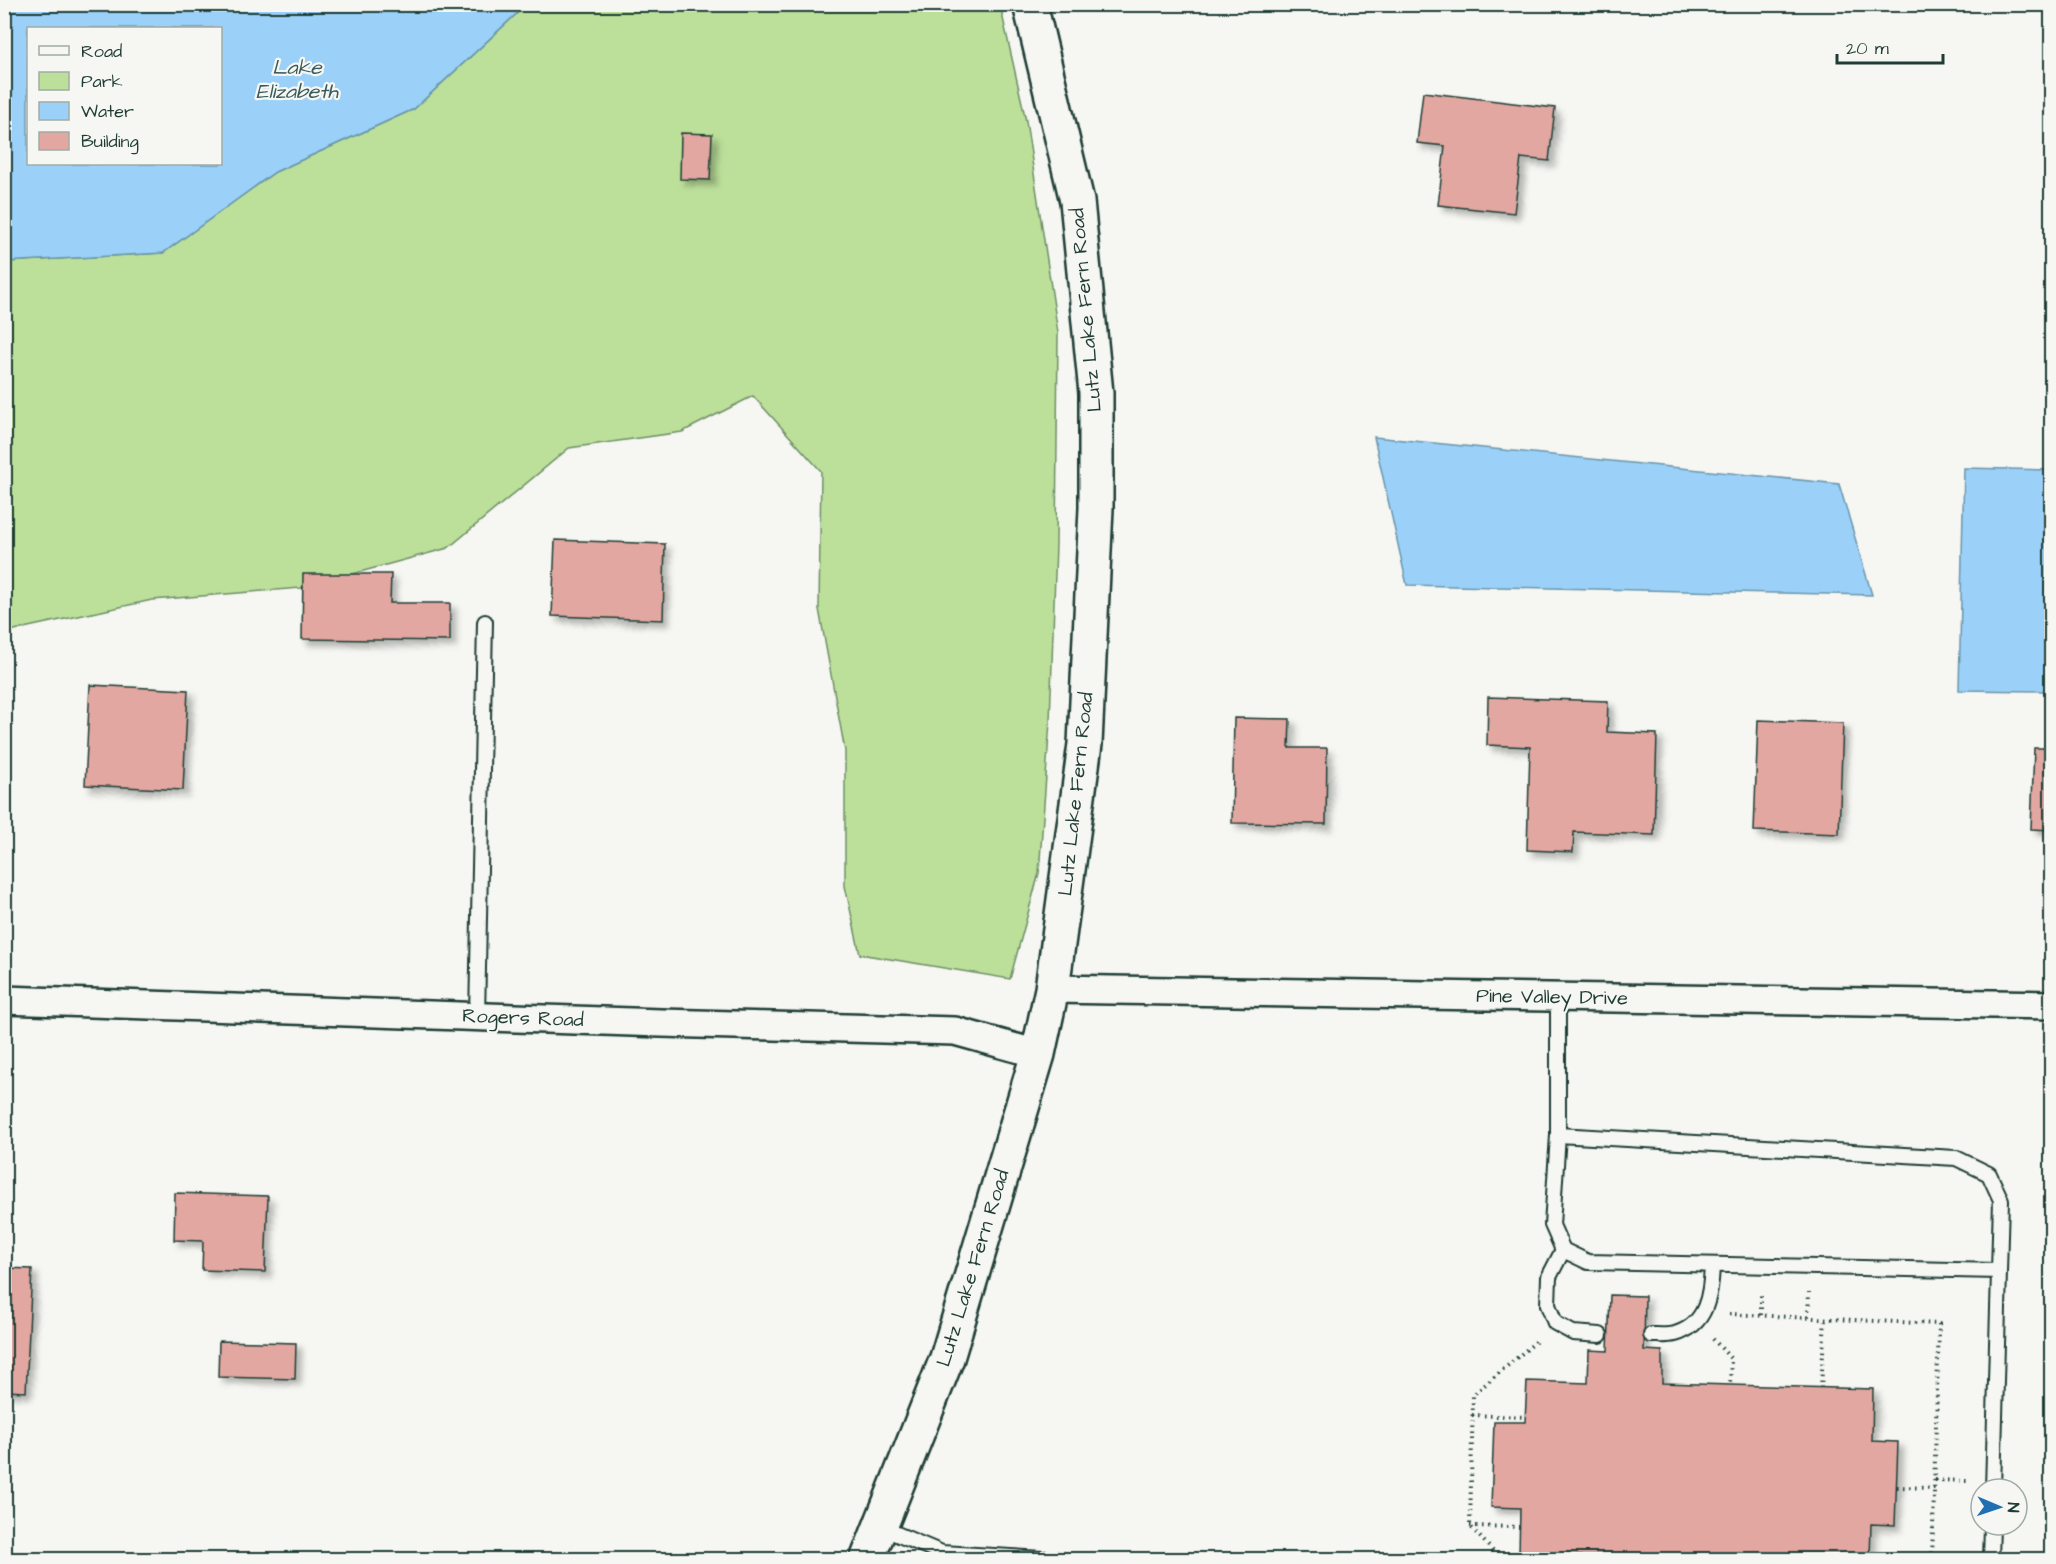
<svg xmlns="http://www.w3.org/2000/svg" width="2056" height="1564" font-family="'Architects Daughter',sans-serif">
	<defs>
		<filter id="shadow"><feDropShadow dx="5.5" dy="5.5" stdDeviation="3" flood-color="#0004"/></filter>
	</defs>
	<rect width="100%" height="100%" fill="#f6f6f2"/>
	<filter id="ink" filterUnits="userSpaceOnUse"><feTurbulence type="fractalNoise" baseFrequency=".0167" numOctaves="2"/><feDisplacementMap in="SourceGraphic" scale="12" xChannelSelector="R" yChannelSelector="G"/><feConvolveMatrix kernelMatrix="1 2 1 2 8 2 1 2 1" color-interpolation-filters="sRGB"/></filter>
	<g filter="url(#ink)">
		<polygon fill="#bce09a" stroke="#6e8e67" stroke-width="1.5" points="526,5 1000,5 1026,121 1058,333 1056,544 1050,721 1039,873 1010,979 860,954 845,886 845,751 819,609 821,471 753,396 682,432 569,448 448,548 301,588 152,600 5,632 5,262 163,253 275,172 414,109"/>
		<g fill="#9bd1f9" stroke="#6996aa" stroke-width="1.5" fill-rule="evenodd">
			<path d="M5 4H526V5L414 109 275 172 163 253 5 262ZM28 28H220V164H28Z"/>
			<polygon points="1374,437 1839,484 1872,595 1407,585"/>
			<polygon points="1964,468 2051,470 2051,691 1959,690"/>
		</g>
		<g fill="#e2a7a1" stroke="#1f3d34" stroke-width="1.5" filter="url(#shadow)">
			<polygon points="1423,92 1555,108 1549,161 1521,158 1514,213 1438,205 1445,146 1417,143"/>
			<polygon points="681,133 712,134 710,180 680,179"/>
			<polygon points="555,540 665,544 663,620 552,616"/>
			<polygon points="303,574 391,574 390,603 450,603 450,641 302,639"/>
			<polygon points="90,685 188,690 183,790 85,785"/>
			<polygon points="1488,697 1608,701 1607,732 1657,734 1654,835 1574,832 1573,852 1527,850 1530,747 1487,745"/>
			<polygon points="1234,718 1290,719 1289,748 1327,748 1326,824 1232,823"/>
			<polygon points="1758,720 1843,723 1839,834 1754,831"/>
			<polygon points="2034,748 2052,748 2052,830 2031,829"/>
			<polygon points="175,1193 268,1196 265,1272 202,1270 203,1241 174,1240"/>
			<polygon points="4,1268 32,1269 26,1392 4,1391"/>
			<polygon points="1610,1295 1645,1296 1644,1350 1662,1351 1662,1383 1873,1389 1872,1441 1898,1442 1895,1525 1871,1524 1870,1560 1582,1560 1582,1556 1519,1554 1520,1508 1491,1507 1494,1422 1525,1422 1527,1381 1588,1383 1589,1350 1608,1351"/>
			<polygon points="219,1341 296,1343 295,1379 218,1377"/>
		</g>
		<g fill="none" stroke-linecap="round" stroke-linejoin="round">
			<defs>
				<g id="lane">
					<polyline points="1558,997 1558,1135 1956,1158 1989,1174 2001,1200 1993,1489"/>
					<polyline points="477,1017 485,622"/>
					<polyline points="1558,1135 1552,1225 1563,1250 1588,1262 1999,1271"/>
					<polyline points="1563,1250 1549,1277 1548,1305 1555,1323 1573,1333 1600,1335"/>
					<path d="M1651 1335C1658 1335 1667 1336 1675 1334 1707 1325 1711 1294 1712 1265"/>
					<polyline points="880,1527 942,1553 1061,1560"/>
					<polyline points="1991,1560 1992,1525"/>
				</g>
				<g id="street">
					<polyline points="1052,989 2052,1005"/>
					<polyline points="4,1000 661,1023 955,1031 1038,1054"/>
				</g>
				<polyline id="secondary" points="867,1560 947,1358 1038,1054 1052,989 1085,744 1096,508 1096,393 1077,201 1030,4"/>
			</defs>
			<use href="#lane" stroke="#1f3d34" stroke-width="18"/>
			<use href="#street" stroke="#1f3d34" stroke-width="32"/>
			<use href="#secondary" stroke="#1f3d34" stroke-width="38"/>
			<g stroke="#1f3d34" stroke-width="4" stroke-dasharray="1.5 4.5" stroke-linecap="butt">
				<polyline points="1729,1314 1939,1324 1932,1560"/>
				<polyline points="1761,1315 1761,1291"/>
				<polyline points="1808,1317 1809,1292"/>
				<polyline points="1713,1339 1731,1359 1730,1385"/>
				<polyline points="1821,1388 1825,1318"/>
				<polyline points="1472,1415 1525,1417"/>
				<polyline points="1935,1480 1969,1481"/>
				<polyline points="1897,1487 1935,1488"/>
				<polyline points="1470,1526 1520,1527"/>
				<polyline points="1501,1560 1470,1526 1473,1395 1539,1339"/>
			</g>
			<use href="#lane" stroke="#f6f6f2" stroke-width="14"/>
			<use href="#street" stroke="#f6f6f2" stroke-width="27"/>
			<use href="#secondary" stroke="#f6f6f2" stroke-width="33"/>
		</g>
	</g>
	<g text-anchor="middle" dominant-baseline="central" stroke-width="4.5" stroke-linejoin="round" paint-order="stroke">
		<g font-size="20" fill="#1f3d34" stroke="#f6f6f2">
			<text transform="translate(1086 310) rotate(-95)">Lutz Lake Fern Road</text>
			<text transform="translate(1076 794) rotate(-84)">Lutz Lake Fern Road</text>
			<text transform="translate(1552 997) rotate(1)">Pine Valley Drive</text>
			<text transform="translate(523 1018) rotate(2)">Rogers Road</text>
			<text transform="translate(973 1268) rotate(-73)">Lutz Lake Fern Road</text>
		</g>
		<g font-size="21" font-style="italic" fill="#385b5b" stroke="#f6f6f2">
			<text x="297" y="67">Lake<tspan x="297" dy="24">Elizabeth</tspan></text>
		</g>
	</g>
	<rect width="2056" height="1564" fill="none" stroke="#f6f6f2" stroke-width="24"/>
	<rect x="12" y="12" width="2032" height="1540" fill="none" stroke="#1f3d34" stroke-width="2" filter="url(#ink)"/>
	<rect x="27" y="27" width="195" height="138" fill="#f6f6f2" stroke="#a0aca6" stroke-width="1.5"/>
	<rect x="39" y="46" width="30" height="9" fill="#f6f6f2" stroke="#a0aca6" stroke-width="1.5"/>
	<text x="81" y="57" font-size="18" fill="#1f3d34">Road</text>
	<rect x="39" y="72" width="30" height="18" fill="#bce09a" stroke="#a0aca6" stroke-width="1.5"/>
	<text x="81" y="87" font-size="18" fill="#1f3d34">Park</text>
	<rect x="39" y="102" width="30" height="18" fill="#9bd1f9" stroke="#a0aca6" stroke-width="1.5"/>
	<text x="81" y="117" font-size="18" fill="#1f3d34">Water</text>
	<rect x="39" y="132" width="30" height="18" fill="#e2a7a1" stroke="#a0aca6" stroke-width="1.5"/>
	<text x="81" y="147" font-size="18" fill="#1f3d34">Building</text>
	<g transform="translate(1999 1507) rotate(92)"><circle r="28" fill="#f6f6f2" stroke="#a0aca6" stroke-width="1.5"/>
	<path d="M0-4.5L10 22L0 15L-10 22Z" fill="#1f6fb2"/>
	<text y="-9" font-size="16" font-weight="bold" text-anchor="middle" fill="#1f3d34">N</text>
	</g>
	<path d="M1837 54v9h106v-9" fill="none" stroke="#1f3d34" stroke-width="3"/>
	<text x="1846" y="54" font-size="18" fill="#1f3d34" stroke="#f6f6f2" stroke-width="4.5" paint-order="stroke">20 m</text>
</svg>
